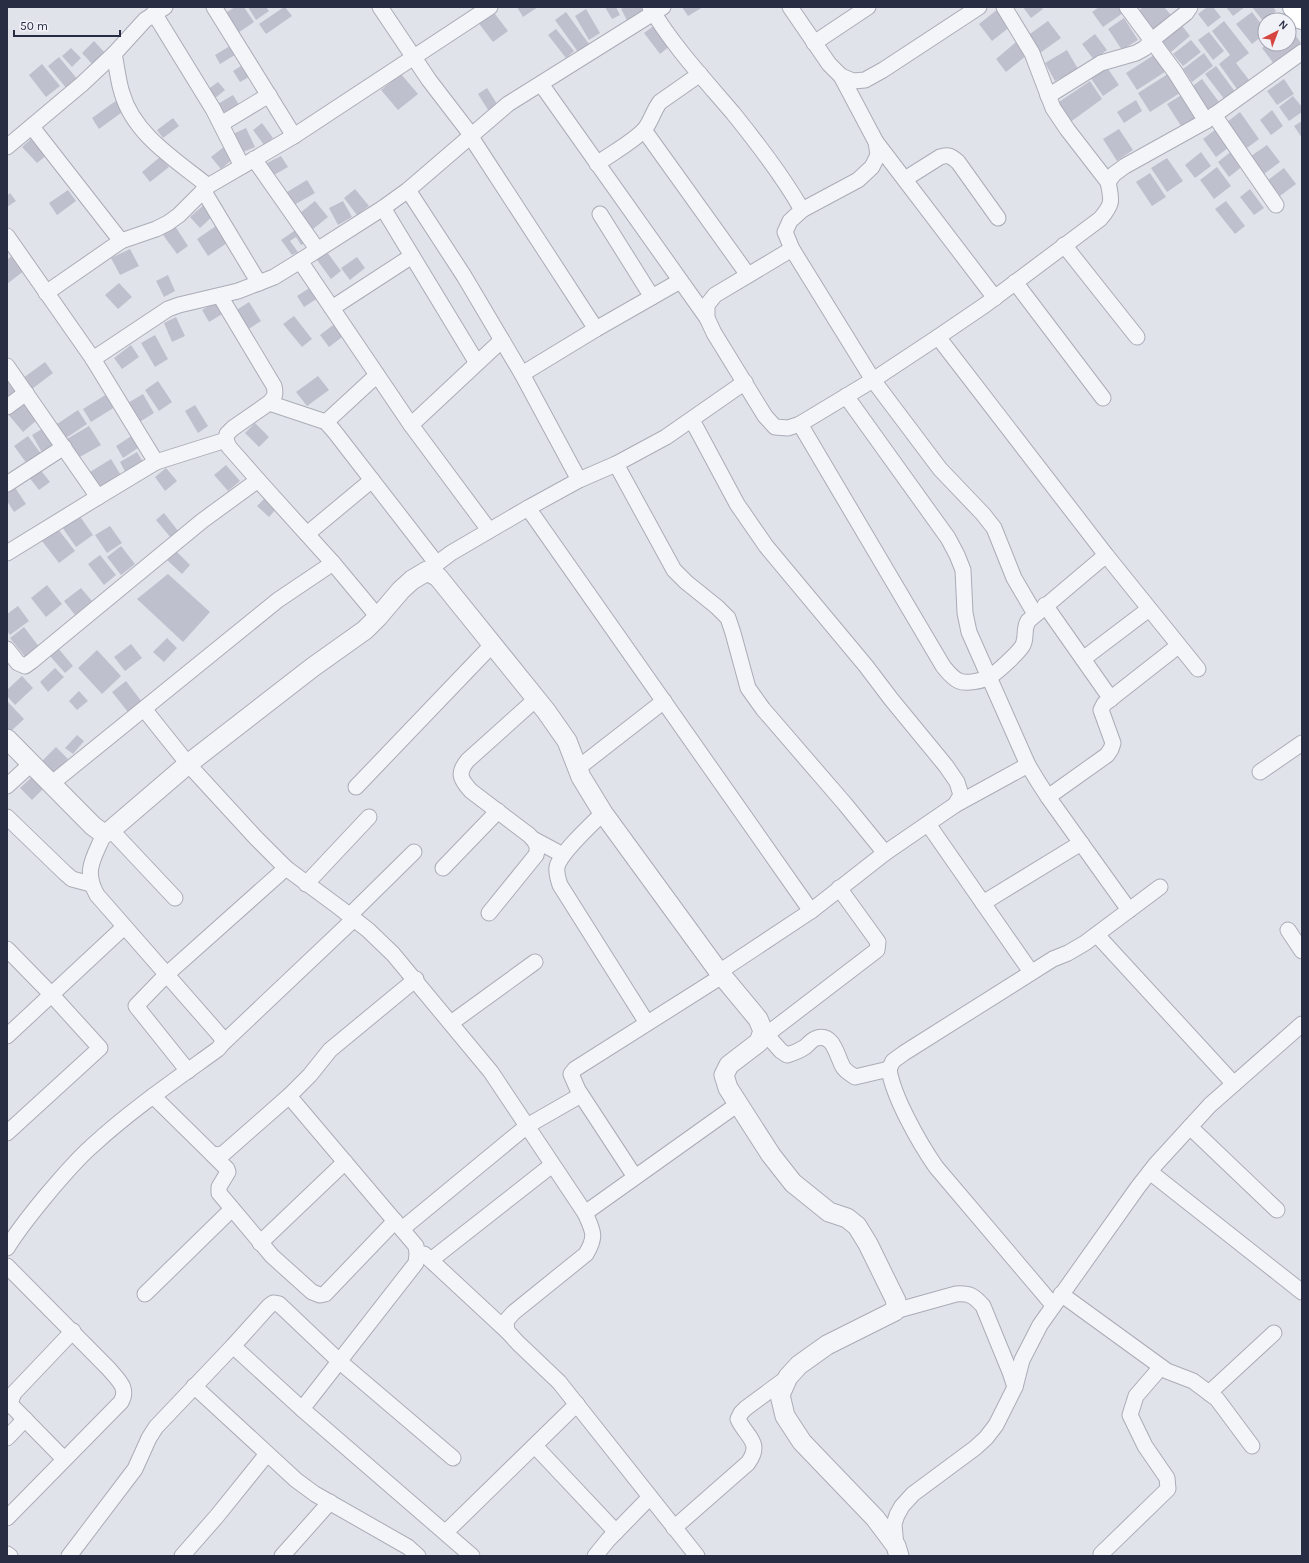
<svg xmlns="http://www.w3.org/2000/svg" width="1309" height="1563" font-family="Karla,sans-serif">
	<rect width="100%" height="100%" fill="#e1e3ea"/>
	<g fill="#bec1cd">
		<polygon points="235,7 244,7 254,22 235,35 222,15"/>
		<polygon points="248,7 266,7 269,11 256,20"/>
		<polygon points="284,7 285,7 292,16 266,34 259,24"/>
		<polygon points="517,7 538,7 523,17"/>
		<polygon points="605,7 616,7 620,15 612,19"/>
		<polygon points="625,7 643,7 647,15 629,24 621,9"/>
		<polygon points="682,7 703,7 688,16"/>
		<polygon points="1023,7 1041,7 1043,9 1031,18"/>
		<polygon points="1099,7 1119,7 1123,13 1103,27 1092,12"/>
		<polygon points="1143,7 1164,7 1171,15 1151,31 1136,13"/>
		<polygon points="1207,7 1213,7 1221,17 1208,27 1198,14"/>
		<polygon points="1226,7 1245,7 1233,16"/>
		<polygon points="1252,7 1273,7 1276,11 1263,21"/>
		<polygon points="586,9 600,33 589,40 575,16"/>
		<polygon points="998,9 1011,26 992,41 979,24"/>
		<polygon points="492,10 508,31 493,42 477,21"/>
		<polygon points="566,12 589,44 578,52 555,20"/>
		<polygon points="1252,12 1265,29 1265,34 1252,44 1236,24"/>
		<polygon points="1124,18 1138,40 1122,50 1108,29"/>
		<polygon points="1048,21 1061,38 1040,53 1027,36"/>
		<polygon points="1224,21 1249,53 1236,63 1249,80 1237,89 1219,64 1230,55 1212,31"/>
		<polygon points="1180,23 1190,36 1171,52 1160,38"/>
		<polygon points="655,25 670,46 660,54 644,33"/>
		<polygon points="556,29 574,51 566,58 548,35"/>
		<polygon points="1209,32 1224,51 1213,60 1198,40"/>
		<polygon points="1293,32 1301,43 1274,64 1262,48 1267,44 1289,44 1289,34"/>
		<polygon points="1095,34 1107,50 1094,60 1082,44"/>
		<polygon points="1191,40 1201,52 1183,66 1173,54"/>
		<polygon points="94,41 106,54 93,65 82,53"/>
		<polygon points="1016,42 1027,55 1006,72 996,59"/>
		<polygon points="230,46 235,55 220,64 215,55"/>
		<polygon points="71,48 81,58 72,67 62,56"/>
		<polygon points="1067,50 1078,69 1055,81 1045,63"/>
		<polygon points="1157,53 1168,70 1137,90 1126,73"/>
		<polygon points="1204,53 1213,66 1192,82 1183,69"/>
		<polygon points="59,57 78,80 67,89 48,66"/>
		<polygon points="42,64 60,86 46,97 29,75"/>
		<polygon points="244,64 251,76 240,82 233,71"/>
		<polygon points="1106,66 1119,85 1103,96 1090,77"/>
		<polygon points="1216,66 1236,93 1225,100 1205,74"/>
		<polygon points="1171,72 1183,91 1150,112 1138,93"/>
		<polygon points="401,74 418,94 398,110 381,90"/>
		<polygon points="1202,79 1219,102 1207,111 1190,88"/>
		<polygon points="1284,79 1294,94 1277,105 1267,91"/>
		<polygon points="1090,81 1102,99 1069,123 1056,104"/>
		<polygon points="218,82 225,90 214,99 207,90"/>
		<polygon points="487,88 497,104 488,110 478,94"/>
		<polygon points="1183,94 1199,118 1183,129 1167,104"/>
		<polygon points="233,95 241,108 223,118 216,105"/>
		<polygon points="1293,96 1302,107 1302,112 1289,121 1279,107"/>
		<polygon points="117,100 125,110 99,129 92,118"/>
		<polygon points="1136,100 1142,111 1124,123 1117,112"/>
		<polygon points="1272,110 1283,126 1271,135 1260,120"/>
		<polygon points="1240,112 1259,139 1247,148 1227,122"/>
		<polygon points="173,118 179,126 163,138 157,130"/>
		<polygon points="1302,121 1302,138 1294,126"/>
		<polygon points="262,123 273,138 264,145 253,130"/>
		<polygon points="1219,127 1232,145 1216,157 1203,139"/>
		<polygon points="246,128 255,147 241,153 233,134"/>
		<polygon points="1119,129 1133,150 1117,161 1103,139"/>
		<polygon points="33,137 48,154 37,163 22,147"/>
		<polygon points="1267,145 1280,162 1264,174 1251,156"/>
		<polygon points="225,146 235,157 221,169 211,157"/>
		<polygon points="1233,150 1244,165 1229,177 1218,162"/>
		<polygon points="1201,152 1211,166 1195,178 1185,165"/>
		<polygon points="281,156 288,167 274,175 267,163"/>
		<polygon points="160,157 169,167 150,182 142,172"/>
		<polygon points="1167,158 1183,181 1167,192 1151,168"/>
		<polygon points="1217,167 1231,186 1214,199 1200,180"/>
		<polygon points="1284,168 1296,184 1280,196 1268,180"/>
		<polygon points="1150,173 1166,197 1152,206 1136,182"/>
		<polygon points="307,180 315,193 294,205 287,192"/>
		<polygon points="355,189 369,206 357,215 344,198"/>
		<polygon points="1250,189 1264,208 1254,215 1240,197"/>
		<polygon points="68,190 76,201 57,215 49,203"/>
		<polygon points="10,193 16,201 7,207 7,196"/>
		<polygon points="315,201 328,217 313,229 300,213"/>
		<polygon points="343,201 352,217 338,225 329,208"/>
		<polygon points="1226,201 1245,226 1235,234 1215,209"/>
		<polygon points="206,203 215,214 200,228 190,217"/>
		<polygon points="175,226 188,246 177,254 163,235"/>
		<polygon points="216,226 227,243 208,256 197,239"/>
		<polygon points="297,229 306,242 301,245 296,237 290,241 298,252 292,255 281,240"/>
		<polygon points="130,249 139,266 120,275 111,258"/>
		<polygon points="327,252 341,271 331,279 317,260"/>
		<polygon points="13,255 25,270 7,284 7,260"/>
		<polygon points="357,257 365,268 350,280 341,268"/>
		<polygon points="168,275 175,291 164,297 156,281"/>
		<polygon points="119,283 132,297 118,309 105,295"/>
		<polygon points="311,287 318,298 304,307 297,296"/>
		<polygon points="217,301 224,313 209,322 202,310"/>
		<polygon points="249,302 261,321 244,332 232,313"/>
		<polygon points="294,316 312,339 302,347 283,324"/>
		<polygon points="176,317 185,336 172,342 164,323"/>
		<polygon points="337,322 346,334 329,347 320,335"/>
		<polygon points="155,335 168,359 155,367 141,343"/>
		<polygon points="131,345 139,357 122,369 114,358"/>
		<polygon points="45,362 53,373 32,389 23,378"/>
		<polygon points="318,376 329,390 307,406 296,392"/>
		<polygon points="8,379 17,390 7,398 7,381"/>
		<polygon points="158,381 172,402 159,411 145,390"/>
		<polygon points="107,394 115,407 91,422 83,409"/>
		<polygon points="143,394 154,413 138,423 126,404"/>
		<polygon points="21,400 37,420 23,432 7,413"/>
		<polygon points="195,405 208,426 198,433 185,411"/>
		<polygon points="78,410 87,424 66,438 57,424"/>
		<polygon points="255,423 269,437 259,447 245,433"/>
		<polygon points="47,426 60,446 44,456 32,435"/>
		<polygon points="89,426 101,445 78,458 67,439"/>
		<polygon points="133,435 141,446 123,458 116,446"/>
		<polygon points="28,436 44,458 30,468 14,446"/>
		<polygon points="137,452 146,467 128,477 120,462"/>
		<polygon points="111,459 122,477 100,489 90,472"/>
		<polygon points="226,465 240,481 228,491 214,475"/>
		<polygon points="39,468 50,482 39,490 28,476"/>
		<polygon points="166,468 177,481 165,491 155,477"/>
		<polygon points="12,483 26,504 14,512 7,501 7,486"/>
		<polygon points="267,496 278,507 269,517 257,506"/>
		<polygon points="164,513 179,532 171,538 156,520"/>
		<polygon points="79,515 93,535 76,547 62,527"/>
		<polygon points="110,526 122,543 107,553 95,535"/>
		<polygon points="58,529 75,551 59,563 42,541"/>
		<polygon points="121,546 135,564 121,575 107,557"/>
		<polygon points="175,550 190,565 182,574 166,559"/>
		<polygon points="100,555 116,575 104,585 88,564"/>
		<polygon points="168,574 210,612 183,642 137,599"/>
		<polygon points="47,585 62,604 46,617 31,598"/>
		<polygon points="81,588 92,601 75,615 64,601"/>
		<polygon points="18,606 29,621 10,635 7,631 7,614"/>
		<polygon points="24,627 40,648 26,658 10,638"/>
		<polygon points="167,638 177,648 164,662 153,652"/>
		<polygon points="131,644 142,658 125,671 114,657"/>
		<polygon points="58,648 73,666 65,673 50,656"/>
		<polygon points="97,650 121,676 102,694 78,668"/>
		<polygon points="55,668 64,677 48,692 40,682"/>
		<polygon points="22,676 33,688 15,705 7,696 7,690"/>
		<polygon points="126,681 142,702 128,712 112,692"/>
		<polygon points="79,691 88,701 77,710 69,701"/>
		<polygon points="7,701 24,719 10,732 7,729"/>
		<polygon points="77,735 84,741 73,754 65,748"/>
		<polygon points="56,747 68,759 54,774 41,762"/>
		<polygon points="34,775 45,787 32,800 20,788"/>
	</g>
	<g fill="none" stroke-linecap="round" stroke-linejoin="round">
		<defs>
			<g id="minor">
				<polyline points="214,7 294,136"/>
				<polyline points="380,7 429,80 472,136"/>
				<path d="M650 7C673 46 704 79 733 113 758 144 783 176 802 210"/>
				<polyline points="790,7 829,64 841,76 853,81 865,80 883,70 979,7"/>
				<polyline points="1004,7 1032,53 1053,108 1067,129 1108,182"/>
				<polyline points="1127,7 1175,72 1206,121"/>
				<polyline points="154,13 213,109 242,166"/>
				<polyline points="814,43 868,7"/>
				<path d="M114 54C117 67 118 81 122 93 134 135 176 160 208 186"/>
				<polyline points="841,76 876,142 878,155 872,167 858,180 802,210 790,221 785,232 792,249 873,380 940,469 983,514 994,528 1014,578 1035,614"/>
				<polyline points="541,84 707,318"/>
				<polyline points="1048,96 1101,63 1136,53 1145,48 1152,40 1186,13 1190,7"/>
				<polyline points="1214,115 1276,205"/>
				<polyline points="221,124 269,95"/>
				<polyline points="32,127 121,241"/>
				<polyline points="644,130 748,275"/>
				<polyline points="471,137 596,329"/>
				<polyline points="876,142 995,298"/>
				<polyline points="7,147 82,84 114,54 145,20 165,7"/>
				<polyline points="254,159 317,249"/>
				<path d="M597 164C612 153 631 143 644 130 651 122 653 111 660 102L700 74"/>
				<path d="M905 179 940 157C948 154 951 156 958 162L998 218"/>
				<polyline points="203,190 259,283"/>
				<polyline points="408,190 464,276 522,374 579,480"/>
				<polyline points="383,208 477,363"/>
				<polyline points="600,214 652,297"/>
				<polyline points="7,236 93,359 156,462 226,440"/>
				<polyline points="1064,245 1137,337"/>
				<path d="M792 249 715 295 707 305V318L714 333 765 416 775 427 788 428 800 424 873 380 938 337 985 305 1100 219C1113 204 1112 201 1108 182L1114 174 1125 166 1206 121 1302 52"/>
				<polyline points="300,261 411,425 489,530"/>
				<polyline points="1015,282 1103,398"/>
				<polyline points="46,293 121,241 156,229 168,223 179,215 208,186 294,136 490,7"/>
				<path d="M220 296 274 386C276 394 275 397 269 403L233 428 227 434 226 440 229 447 258 480 333 563 378 617"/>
				<polyline points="332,308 412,256"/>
				<polyline points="938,337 1106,555 1198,669"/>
				<polyline points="93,359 168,309 179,305 238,291 274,277 300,261 383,208 408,190 508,104 663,7"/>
				<polyline points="7,366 98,497 7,553"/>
				<polyline points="522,374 596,329 680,281"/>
				<polyline points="846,396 948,538 957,555 963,570 965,613 969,632 1028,765 1037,780 1048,797 1129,910"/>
				<polyline points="269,403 326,422 334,431 437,564"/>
				<polyline points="7,407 26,393"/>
				<polyline points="692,420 737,504 766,546 866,666 891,699 946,766 957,782 961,795 955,805 885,853 811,911 719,972"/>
				<polyline points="326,422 377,375"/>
				<path d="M800 424 943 666C947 671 952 678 959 681 966 684 982 681 989 677 996 674 1020 651 1023 645 1027 636 1023 630 1028 621L1106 555"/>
				<polyline points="411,425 502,340"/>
				<polyline points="616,464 674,570 686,582 717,607 728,618 733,633 748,688 763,709 845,804 885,853"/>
				<polyline points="7,484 64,447"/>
				<polyline points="98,497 156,462"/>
				<polyline points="528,508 811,911"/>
				<polyline points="307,534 372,480"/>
				<polyline points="427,571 451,553 528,508 579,480 616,464 666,437 745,382"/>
				<polyline points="1045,605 1111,699"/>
				<polyline points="7,649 18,663 25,666 32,661 202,521 258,480"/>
				<polyline points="1083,659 1149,609"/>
				<path d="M144 709 188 764 256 838 286 868 340 908 368 930 393 954 491 1072 585 1213C593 1231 597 1236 586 1254L513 1313 506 1321 507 1331 518 1343 559 1382 697 1556"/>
				<polyline points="578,768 664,701"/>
				<polyline points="1260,772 1302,743"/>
				<polyline points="51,784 278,600 333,563"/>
				<polyline points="7,786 31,764"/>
				<polyline points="356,787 492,645"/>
				<polyline points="1048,797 1107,755 1111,749 1113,743 1101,710 1104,704 1178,646"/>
				<polyline points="955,805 1028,765"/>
				<path d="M603 813C592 824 560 853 557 867 556 873 558 879 560 885L647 1023"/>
				<polyline points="7,817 65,873 72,879 91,884"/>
				<polyline points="928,824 1031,972"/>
				<polyline points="111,830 175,898"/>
				<polyline points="535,840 563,855"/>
				<polyline points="443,868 498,811"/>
				<polyline points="306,884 369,817"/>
				<polyline points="983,903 1081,843"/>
				<path d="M489 913 536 855C539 846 536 842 529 835L471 791C460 779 457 773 468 760L536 699"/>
				<polyline points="350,915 414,852"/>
				<polyline points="1288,930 1302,951"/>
				<polyline points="1097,935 1234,1084"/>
				<polyline points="7,949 51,994 100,1048 7,1133"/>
				<polyline points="451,1023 535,962"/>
				<path d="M763 1031 781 1051 787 1055C794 1053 799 1051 805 1047 809 1044 812 1039 817 1038 834 1033 837 1057 843 1067 846 1072 851 1074 855 1077L889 1069"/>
				<polyline points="766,1035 877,950 878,942 839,888"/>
				<polyline points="7,1036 124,927"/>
				<polyline points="222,1044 354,919"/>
				<polyline points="188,1071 136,1006 166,975 286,868"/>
				<polyline points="153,1096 213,1155 223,1154 289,1096 310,1075 330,1050 416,979"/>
				<polyline points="1190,1127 1277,1210"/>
				<polyline points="213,1155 227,1169 228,1172 219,1187 219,1193 272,1256 312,1292 320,1295 325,1294 395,1221"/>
				<polyline points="1150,1172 1302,1292"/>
				<polyline points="635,1177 578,1090 571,1074 575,1069 722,976"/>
				<polyline points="585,1213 738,1104"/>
				<polyline points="402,1229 527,1126 581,1095"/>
				<polyline points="260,1243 345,1162"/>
				<path d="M7 1248C18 1230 31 1214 45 1197 60 1179 75 1161 92 1146 131 1110 175 1080 218 1049L222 1044V1038L217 1032 97 895C83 870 94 858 104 834"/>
				<polyline points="424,1254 507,1331"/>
				<polyline points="431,1260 552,1165"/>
				<path d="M7 1266 109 1369C118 1380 129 1388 121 1402L7 1518"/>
				<polyline points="145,1294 232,1209"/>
				<polyline points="1061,1294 1167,1371 1193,1381 1217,1399 1252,1446"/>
				<path d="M1053 1305 936 1167C920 1144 893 1097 889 1069L893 1061 904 1053 1053 959 1068 953 1085 943 1160 887"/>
				<path d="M895 1311 956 1294C970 1293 974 1296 983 1306L1010 1372 1015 1387"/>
				<polyline points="233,1346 269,1306 273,1303 279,1304 339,1361 453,1458"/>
				<polyline points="194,1386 296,1480 315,1494 408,1547 418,1556"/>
				<polyline points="1209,1393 1274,1333"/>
				<polyline points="7,1401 64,1459"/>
				<polyline points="10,1403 14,1393 73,1331"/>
				<polyline points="302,1409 472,1556"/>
				<polyline points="7,1438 25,1419"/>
				<polyline points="535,1446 616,1532"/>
				<path d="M674 1528 748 1463C763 1442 746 1437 738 1419L741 1413 746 1408 788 1377"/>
				<polyline points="446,1532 577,1404"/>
				<polyline points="896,1546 894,1524 897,1515 902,1506 913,1494 975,1448 986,1438 996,1425 1015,1387 1022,1360 1040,1325 1138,1187 1156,1164 1210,1105 1302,1024"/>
				<polyline points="7,1554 10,1556"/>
				<polyline points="1101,1554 1168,1489 1167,1478 1145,1446 1130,1415 1136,1396 1161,1367"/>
				<polyline points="69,1556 135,1469 149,1438 156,1427 233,1346 302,1409 416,1263 417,1254 416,1246 289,1096"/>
				<polyline points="182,1556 217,1516 267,1454"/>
				<polyline points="282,1556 330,1502"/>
				<polyline points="595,1556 608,1540 650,1497"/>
			</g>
			<polyline id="tertiary" points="7,739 93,826 104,834 111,830 188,764 313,667 365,630 378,617 401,590 412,580 427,571 438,577 546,711 567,741 581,777 603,813 719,972 758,1019 763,1031 759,1042 729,1065 724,1075 728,1088 771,1155 793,1183 829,1212 847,1218 857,1226 868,1244 896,1301 895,1311 827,1345 799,1365 788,1377 780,1395 785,1416 802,1442 875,1518 896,1546 899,1556"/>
			<polyline id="primary" points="1294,7 1302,18"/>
		</defs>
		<use href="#minor" stroke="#aaacb8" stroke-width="17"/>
		<use href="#tertiary" stroke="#aaacb8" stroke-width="21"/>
		<use href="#primary" stroke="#9fa4b7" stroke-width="24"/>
		<use href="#minor" stroke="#f4f5f8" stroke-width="15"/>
		<use href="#tertiary" stroke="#f4f5f8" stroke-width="19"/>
		<use href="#primary" stroke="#fff" stroke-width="22"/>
	</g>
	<rect width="1309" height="1563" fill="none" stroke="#282d43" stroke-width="16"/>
	<g transform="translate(1277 32) rotate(42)"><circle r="19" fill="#f1f2f8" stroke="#a1a3b0"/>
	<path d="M0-3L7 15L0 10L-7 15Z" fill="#d64640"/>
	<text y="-6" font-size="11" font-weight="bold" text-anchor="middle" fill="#282d43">N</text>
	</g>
	<path d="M14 30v6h106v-6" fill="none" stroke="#282d43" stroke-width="2"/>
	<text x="20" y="30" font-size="12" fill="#282d43" stroke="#f1f2f8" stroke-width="3" paint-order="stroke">50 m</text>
</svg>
